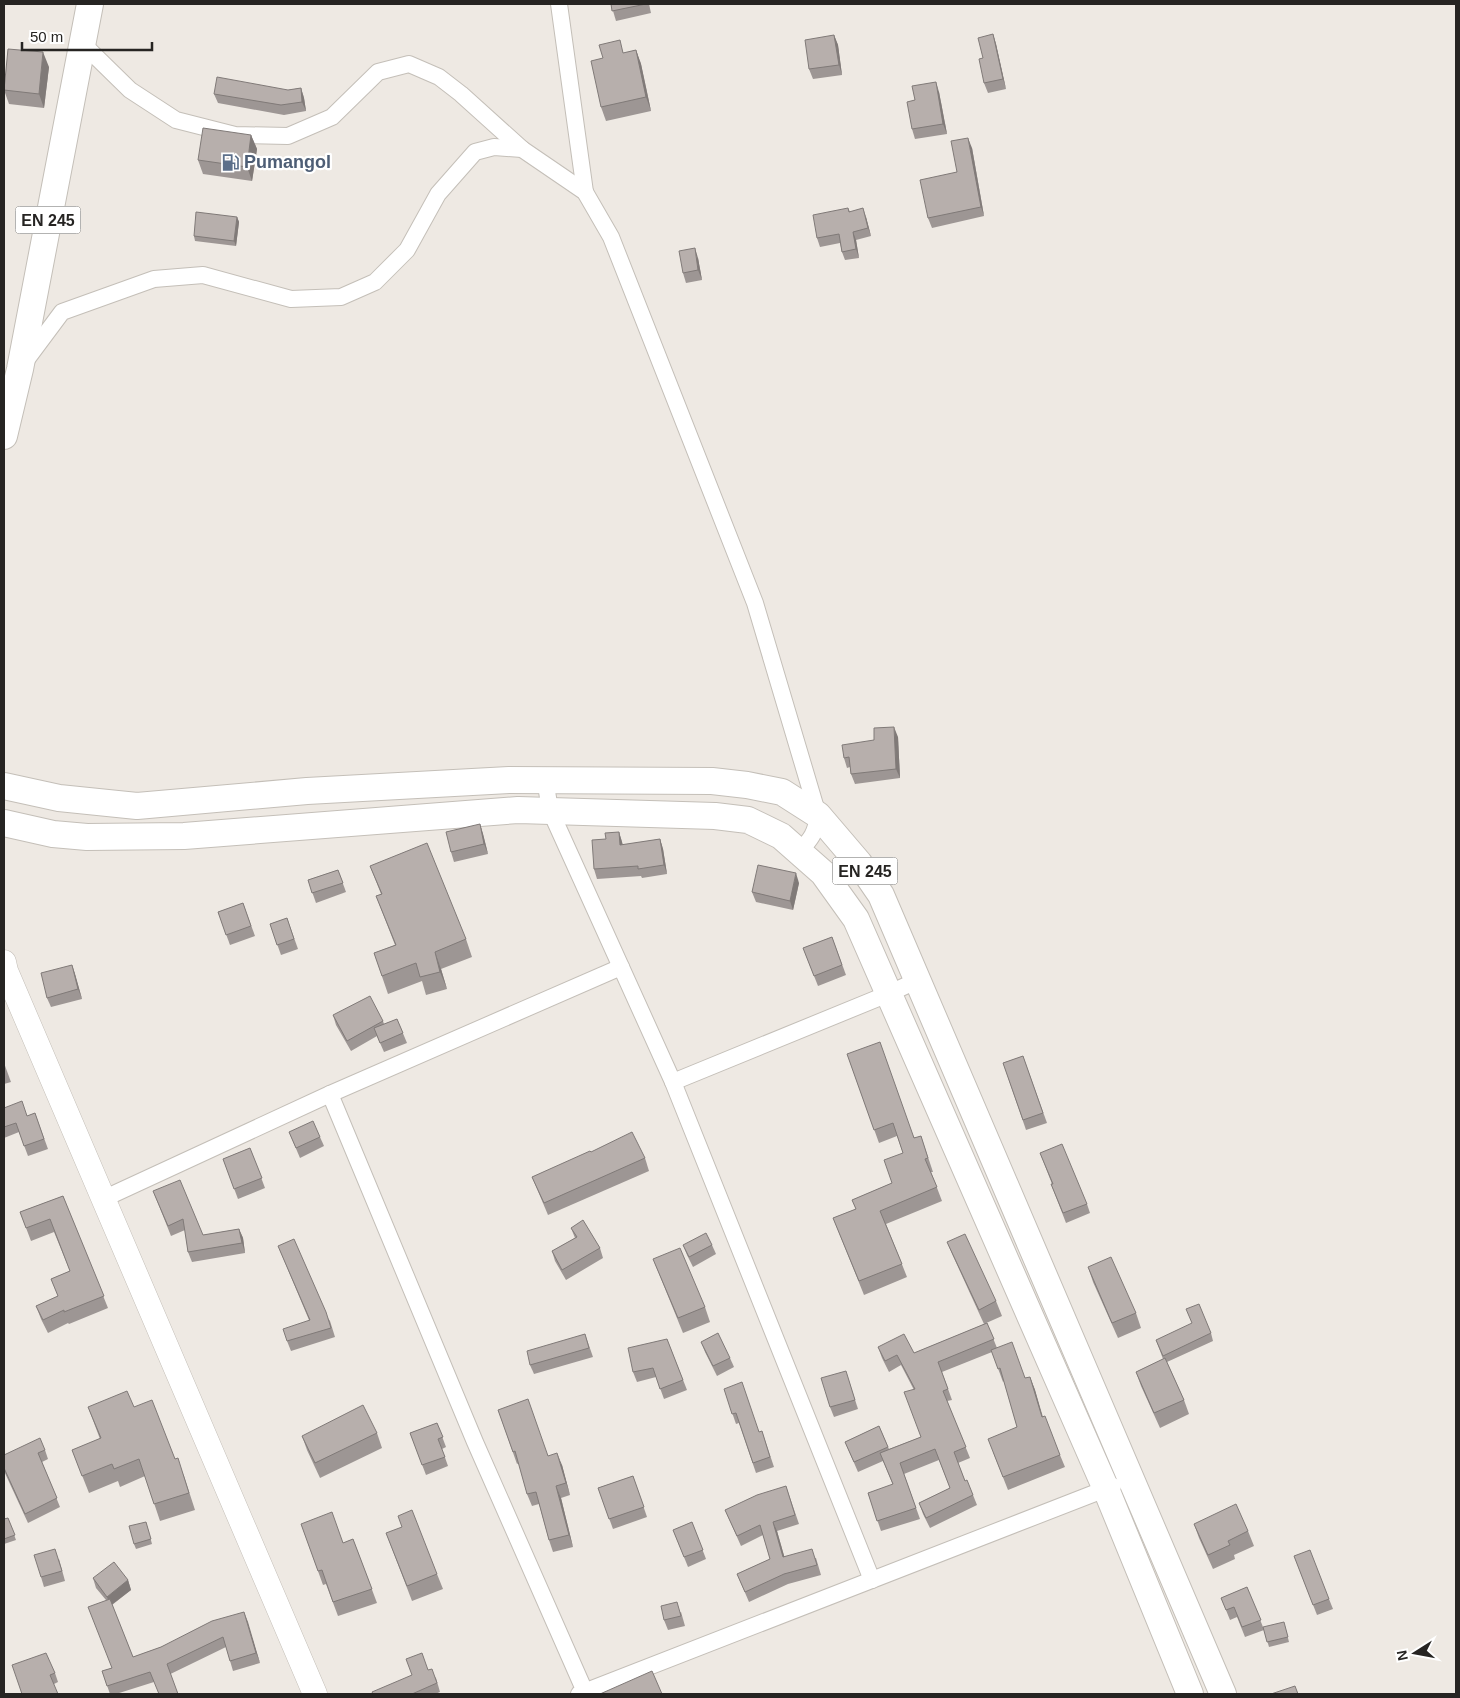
<svg xmlns="http://www.w3.org/2000/svg" width="1460" height="1698" font-family="Helvetica,sans-serif">
	<rect width="100%" height="100%" fill="#eee9e3"/>
	<g fill="none" stroke-linecap="round" stroke-linejoin="round">
		<defs>
			<g id="street">
				<polyline points="559,4 585,192"/>
				<polyline points="83,44 130,90 176,120 235,135 288,136 332,117 378,72 409,64 439,77 461,94 522,149"/>
				<path d="M24 363 62 312 154 279 203 275 291 299 341 297 375 282 407 250 438 194 475 152 494 147 522 149 585 192 611 237 755 603 818 815C816 833 811 839 799 852"/>
				<polyline points="545,779 550,810 673,1082 872,1580"/>
				<polyline points="673,1082 888,994 918,980"/>
				<polyline points="330,1094 475,1442 586,1694"/>
				<polyline points="103,1199 330,1094 621,967"/>
				<polyline points="579,1694 1113,1486"/>
			</g>
			<polyline id="secondary" points="4,962 6,971 315,1694"/>
			<g id="primary">
				<polyline points="4,436 20,369 90,4"/>
				<polyline points="4,786 59,798 137,806 307,791 509,780 712,781 747,785 782,792 818,815 859,863 881,895 1223,1694"/>
				<polyline points="4,823 53,834 87,837 184,836 518,810 715,816 748,820 781,836 823,873 856,919 1106,1489 1190,1694"/>
			</g>
		</defs>
		<use href="#street" stroke="#c4bfb8" stroke-width="18"/>
		<use href="#secondary" stroke="#c4bfb8" stroke-width="25"/>
		<use href="#primary" stroke="#c4bfb8" stroke-width="28"/>
		<use href="#street" stroke="#fff" stroke-width="16"/>
		<use href="#secondary" stroke="#fff" stroke-width="24"/>
		<use href="#primary" stroke="#fff" stroke-width="26"/>
	</g>
	<g fill="#9d9694">
		<polygon points="611,4 649,4 651,13 616,21"/>
		<polygon points="993,34 996,44 1006,89 988,93 984,83 983,58"/>
		<polygon points="834,35 838,45 842,75 813,79 809,69"/>
		<polygon points="636,50 641,64 651,111 606,121 601,107 625,53"/>
		<polygon points="49,67 44,108 9,104 4,90"/>
		<polygon points="301,88 304,98 306,111 284,115 218,103 214,94 288,90"/>
		<polygon points="939,92 947,134 915,139 912,129 915,100"/>
		<polygon points="251,135 257,149 252,181 203,174 198,160"/>
		<polygon points="972,148 984,216 932,228 928,218"/>
		<polygon points="848,208 850,212 866,217 871,236 856,240 859,258 845,260 842,252 840,243 820,247 817,238"/>
		<polygon points="237,217 239,222 236,246 195,241 194,236"/>
		<polygon points="698,258 702,280 686,283 683,273"/>
		<polygon points="898,737 900,778 855,784 851,774 850,767 847,768 844,758"/>
		<polygon points="480,824 483,834 488,854 454,862 451,852"/>
		<polygon points="619,832 622,842 623,845 660,839 663,849 667,874 642,878 641,876 597,879 594,869 606,839"/>
		<polygon points="370,866 466,939 472,957 441,969 447,989 426,995 422,981 388,994 374,953 395,945 376,896 381,894"/>
		<polygon points="338,870 346,892 316,903 308,880"/>
		<polygon points="799,883 793,910 756,902 752,892"/>
		<polygon points="243,903 255,936 230,945 218,912"/>
		<polygon points="287,918 298,949 281,955 270,924"/>
		<polygon points="832,937 846,975 818,986 803,948"/>
		<polygon points="72,965 75,974 82,999 51,1007 47,998"/>
		<polygon points="333,1015 383,1021 384,1024 397,1019 407,1043 384,1052 377,1036 351,1051 336,1025"/>
		<polygon points="847,1054 915,1138 921,1136 933,1172 931,1172 942,1201 886,1224 907,1277 864,1295 833,1218 856,1209 852,1200 892,1183 903,1153 897,1136 879,1143"/>
		<polygon points="1023,1056 1047,1123 1026,1130 1003,1063"/>
		<polygon points="4,1063 11,1082 4,1084"/>
		<polygon points="4,1108 27,1116 35,1113 48,1149 28,1156 19,1132 4,1138"/>
		<polygon points="289,1132 320,1137 324,1146 300,1158"/>
		<polygon points="250,1148 265,1188 238,1199 223,1159"/>
		<polygon points="591,1152 645,1158 649,1171 548,1215 532,1177"/>
		<polygon points="1040,1153 1087,1204 1090,1213 1066,1223 1051,1184 1052,1184"/>
		<polygon points="153,1191 203,1235 239,1229 243,1238 245,1253 192,1262 188,1252 185,1230 171,1236"/>
		<polygon points="63,1196 108,1308 69,1324 68,1323 48,1333 41,1319 36,1306 58,1296 51,1279 70,1271 54,1232 31,1241 20,1212"/>
		<polygon points="571,1228 600,1248 603,1258 566,1280 555,1261 552,1251 575,1238"/>
		<polygon points="947,1242 996,1301 1002,1316 984,1324 953,1256"/>
		<polygon points="683,1245 712,1245 716,1254 693,1267 687,1255"/>
		<polygon points="278,1246 330,1321 335,1337 291,1351 287,1341 309,1320"/>
		<polygon points="653,1259 705,1307 710,1322 683,1333"/>
		<polygon points="1088,1267 1136,1313 1141,1328 1118,1338 1093,1282"/>
		<polygon points="987,1323 997,1348 1025,1378 1030,1377 1035,1390 1043,1417 1060,1455 1065,1467 1008,1490 993,1452 1017,1427 1004,1381 1003,1382 992,1352 942,1372 952,1400 947,1401 970,1458 958,1463 965,1481 973,1495 977,1505 930,1528 923,1514 919,1503 950,1488 939,1460 904,1474 920,1519 881,1531 868,1493 893,1485 883,1461 858,1472 845,1442 879,1426 889,1449 921,1437 914,1390 901,1365 889,1372 882,1358 878,1347 914,1353"/>
		<polygon points="1211,1333 1213,1341 1167,1362 1184,1400 1189,1414 1160,1428 1141,1386 1136,1372 1163,1359 1156,1340"/>
		<polygon points="585,1334 593,1357 534,1374 530,1365"/>
		<polygon points="667,1339 687,1390 664,1399 656,1377 637,1382 633,1372"/>
		<polygon points="701,1342 730,1358 734,1367 717,1376 705,1352"/>
		<polygon points="849,1381 858,1409 834,1417 830,1407"/>
		<polygon points="724,1389 759,1432 762,1431 774,1467 756,1473 739,1423 736,1424"/>
		<polygon points="88,1407 134,1407 175,1459 184,1476 195,1510 160,1521 145,1476 120,1487 118,1481 89,1493 72,1450 100,1439"/>
		<polygon points="498,1410 548,1456 562,1465 570,1495 561,1498 573,1547 553,1552 549,1540 539,1504 532,1506 527,1494 519,1463 517,1464"/>
		<polygon points="437,1423 446,1447 442,1449 448,1466 426,1475 410,1433"/>
		<polygon points="377,1433 382,1448 320,1478 307,1450 302,1436"/>
		<polygon points="45,1450 48,1459 42,1462 60,1507 28,1523 4,1471 4,1455"/>
		<polygon points="633,1476 647,1517 613,1529 598,1488"/>
		<polygon points="786,1486 799,1524 777,1531 784,1556 816,1558 821,1575 788,1584 749,1602 737,1574 770,1559 763,1535 741,1546 725,1510"/>
		<polygon points="8,1518 16,1540 4,1544 4,1519"/>
		<polygon points="146,1522 152,1544 136,1549 134,1544"/>
		<polygon points="692,1522 706,1559 688,1567 673,1530"/>
		<polygon points="301,1524 343,1543 353,1539 377,1603 338,1616 326,1584 323,1585"/>
		<polygon points="1194,1524 1248,1531 1254,1546 1234,1555 1235,1559 1213,1569 1199,1538"/>
		<polygon points="386,1533 437,1574 443,1589 412,1601"/>
		<polygon points="1294,1556 1329,1599 1333,1609 1317,1615"/>
		<polygon points="59,1559 65,1581 44,1587 41,1577"/>
		<polygon points="93,1578 128,1580 131,1590 112,1605 133,1657 161,1647 244,1612 260,1663 233,1671 226,1647 154,1682 116,1694 110,1694 102,1671 112,1668 106,1600 96,1588"/>
		<polygon points="1247,1587 1263,1627 1285,1626 1289,1642 1269,1647 1264,1630 1245,1637 1237,1617 1230,1620 1221,1598"/>
		<polygon points="681,1612 685,1626 668,1630 664,1620"/>
		<polygon points="12,1665 55,1673 58,1682 54,1684"/>
		<polygon points="428,1670 436,1678 440,1692 435,1694 373,1694"/>
	</g>
	<g fill="#807a78">
		<polygon points="993,34 996,44 1006,89 1003,79"/>
		<polygon points="834,35 838,45 842,75 839,65"/>
		<polygon points="636,50 641,64 651,111 646,97"/>
		<polygon points="43,52 49,67 44,108 39,94"/>
		<polygon points="936,82 939,92 947,134 943,124"/>
		<polygon points="301,88 304,98 306,111 302,102"/>
		<polygon points="251,135 257,149 252,181 247,167"/>
		<polygon points="968,138 972,148 984,216 981,207"/>
		<polygon points="863,208 866,217 871,236 868,228"/>
		<polygon points="237,217 239,222 236,246 234,241"/>
		<polygon points="853,232 856,240 859,258 856,249"/>
		<polygon points="695,248 698,258 702,280 698,270"/>
		<polygon points="894,727 898,737 900,778 896,769"/>
		<polygon points="480,824 483,834 488,854 484,844"/>
		<polygon points="619,832 622,842 624,855 620,845"/>
		<polygon points="660,839 663,849 667,874 664,865"/>
		<polygon points="796,873 799,883 793,910 790,901"/>
		<polygon points="435,952 441,969 447,989 440,972"/>
		<polygon points="72,965 75,974 82,999 78,989"/>
		<polygon points="239,1229 243,1238 245,1253 242,1243"/>
		<polygon points="1030,1377 1035,1390 1046,1430 1042,1417"/>
		<polygon points="557,1453 562,1465 570,1495 566,1483"/>
		<polygon points="556,1486 561,1498 573,1547 569,1535"/>
		<polygon points="773,1522 777,1531 787,1566 783,1557"/>
		<polygon points="128,1580 131,1590 110,1606 107,1597"/>
		<polygon points="244,1612 248,1622 260,1663 256,1653"/>
	</g>
	<g fill="#b7afac" stroke="#807a78">
		<polygon points="611,4 646,4 612,11"/>
		<polygon points="993,34 1003,79 984,83 979,59 983,58 978,38"/>
		<polygon points="834,35 839,65 809,69 805,40"/>
		<polygon points="620,40 623,53 636,50 646,97 601,107 591,61 603,58 599,45"/>
		<polygon points="8,49 43,52 39,94 4,90"/>
		<polygon points="217,77 288,90 301,88 302,102 281,105 214,94"/>
		<polygon points="936,82 943,124 912,129 907,102 915,100 912,86"/>
		<polygon points="203,128 251,135 247,167 198,160"/>
		<polygon points="968,138 981,207 928,218 920,180 957,172 951,141"/>
		<polygon points="848,208 849,212 863,208 868,228 853,232 856,249 842,252 839,234 817,238 813,215"/>
		<polygon points="196,212 237,217 234,241 194,236"/>
		<polygon points="695,248 698,270 683,273 679,251"/>
		<polygon points="894,727 896,769 851,774 849,757 844,758 842,745 874,740 874,728"/>
		<polygon points="480,824 484,844 451,852 446,832"/>
		<polygon points="619,832 620,845 660,839 664,865 638,869 638,866 594,869 592,840 606,839 605,833"/>
		<polygon points="427,843 466,939 435,952 440,972 420,977 416,963 382,976 374,953 396,945 376,896 382,894 370,866"/>
		<polygon points="758,865 796,873 790,901 752,892"/>
		<polygon points="338,870 343,883 312,893 308,880"/>
		<polygon points="243,903 251,926 226,935 218,912"/>
		<polygon points="287,918 294,939 277,945 270,924"/>
		<polygon points="832,937 842,965 814,976 803,948"/>
		<polygon points="72,965 78,989 47,998 41,973"/>
		<polygon points="370,996 383,1021 347,1041 333,1015"/>
		<polygon points="397,1019 403,1033 380,1043 374,1028"/>
		<polygon points="880,1042 914,1138 921,1136 928,1158 925,1159 937,1187 880,1211 902,1264 859,1281 833,1218 856,1209 852,1200 892,1183 884,1160 903,1153 893,1123 874,1130 847,1054"/>
		<polygon points="1023,1056 1043,1113 1023,1120 1003,1063"/>
		<polygon points="22,1101 27,1116 35,1113 44,1139 24,1146 16,1123 4,1127 4,1108"/>
		<polygon points="313,1121 320,1137 296,1148 289,1132"/>
		<polygon points="632,1132 645,1158 544,1203 532,1177 590,1151 591,1152"/>
		<polygon points="1062,1144 1087,1204 1063,1213 1051,1184 1053,1184 1040,1153"/>
		<polygon points="250,1148 262,1178 234,1189 223,1159"/>
		<polygon points="180,1180 203,1235 239,1229 242,1243 188,1252 183,1219 168,1226 153,1191"/>
		<polygon points="63,1196 104,1296 64,1312 64,1310 43,1320 36,1306 58,1296 51,1279 70,1271 50,1219 26,1228 20,1212"/>
		<polygon points="583,1220 600,1248 562,1270 552,1251 577,1237 571,1228"/>
		<polygon points="706,1233 712,1245 689,1257 683,1245"/>
		<polygon points="965,1234 996,1301 979,1310 947,1242"/>
		<polygon points="294,1239 326,1312 331,1328 287,1341 283,1329 310,1320 278,1246"/>
		<polygon points="680,1248 705,1307 678,1318 653,1259"/>
		<polygon points="1111,1257 1136,1313 1112,1323 1088,1267"/>
		<polygon points="1199,1304 1211,1333 1163,1356 1156,1340 1192,1323 1186,1309"/>
		<polygon points="987,1323 994,1339 938,1362 948,1389 943,1391 966,1447 954,1452 965,1481 967,1480 973,1495 926,1518 919,1503 950,1488 935,1449 900,1463 916,1508 877,1521 868,1493 893,1484 880,1453 921,1437 904,1392 915,1389 897,1355 885,1361 878,1347 904,1334 914,1353"/>
		<polygon points="718,1333 730,1358 713,1366 701,1342"/>
		<polygon points="585,1334 589,1348 530,1365 527,1351"/>
		<polygon points="667,1339 683,1380 660,1389 653,1368 633,1372 628,1348"/>
		<polygon points="1012,1342 1025,1378 1030,1377 1042,1417 1045,1416 1060,1455 1003,1477 988,1439 1017,1427 1000,1368 998,1369 991,1350"/>
		<polygon points="1165,1358 1184,1400 1154,1413 1136,1372"/>
		<polygon points="846,1371 855,1400 830,1407 821,1378"/>
		<polygon points="742,1382 759,1432 762,1431 770,1457 753,1463 736,1413 732,1414 724,1389"/>
		<polygon points="127,1391 134,1407 152,1400 175,1459 178,1458 189,1493 154,1504 139,1459 114,1469 112,1464 82,1476 72,1450 101,1438 88,1407"/>
		<polygon points="528,1399 548,1456 557,1453 566,1483 556,1486 569,1535 549,1540 536,1492 527,1494 515,1451 513,1452 498,1410"/>
		<polygon points="363,1405 377,1433 315,1463 302,1436"/>
		<polygon points="437,1423 443,1437 438,1439 445,1457 422,1465 410,1433"/>
		<polygon points="879,1426 888,1447 854,1462 845,1442"/>
		<polygon points="40,1438 45,1450 38,1453 57,1498 25,1514 4,1468 4,1455"/>
		<polygon points="633,1476 644,1507 609,1519 598,1488"/>
		<polygon points="786,1486 795,1515 773,1522 783,1557 812,1549 817,1565 784,1574 745,1592 737,1574 770,1559 760,1525 737,1536 725,1510 757,1495"/>
		<polygon points="1236,1504 1248,1531 1228,1541 1230,1545 1208,1555 1194,1524"/>
		<polygon points="412,1510 437,1574 407,1586 386,1533 402,1527 398,1516"/>
		<polygon points="332,1512 343,1543 353,1539 372,1589 333,1602 322,1570 318,1571 301,1524"/>
		<polygon points="8,1518 15,1535 4,1539 4,1519"/>
		<polygon points="146,1522 151,1539 134,1544 129,1526"/>
		<polygon points="692,1522 703,1550 684,1557 673,1530"/>
		<polygon points="55,1549 62,1571 41,1577 34,1555"/>
		<polygon points="1310,1550 1329,1599 1313,1605 1294,1556"/>
		<polygon points="114,1562 128,1580 107,1597 93,1578"/>
		<polygon points="1247,1587 1261,1620 1242,1627 1234,1607 1226,1610 1221,1598"/>
		<polygon points="110,1599 133,1657 161,1647 212,1621 244,1612 256,1653 230,1661 223,1637 167,1664 178,1694 159,1694 150,1672 107,1686 102,1671 112,1668 88,1607"/>
		<polygon points="677,1602 681,1616 664,1620 661,1606"/>
		<polygon points="1284,1622 1288,1637 1267,1642 1263,1627"/>
		<polygon points="46,1653 55,1673 50,1675 58,1694 22,1694 12,1665"/>
		<polygon points="422,1653 428,1670 432,1669 437,1683 412,1694 373,1694 372,1692 412,1675 406,1659"/>
		<polygon points="652,1671 662,1694 600,1694"/>
		<polygon points="1295,1686 1298,1694 1271,1694"/>
	</g>
	<defs>
		<symbol id="fuel-bare" viewBox="-9 -9 18 18"><path d="M-5.5-6h7V0h2V4h1.3V-2.5L3-4.5l.8-.8L6-3V5H2.5V1h-1V6h-7ZM-4.2-4.7v3.2H.2V-4.7Z" fill="#5c6f8a" stroke="#fff" stroke-width="2.5" paint-order="stroke"/></symbol>
	</defs>
	<g fill-rule="evenodd">
		<use href="#fuel-bare" x="218" y="150" width="25" height="25"/>
	</g>
	<g text-anchor="middle" dominant-baseline="central" stroke-width="4.5" stroke-linejoin="round" paint-order="stroke">
		<g fill="#fff" stroke="#676664" stroke-width="1">
			<rect x="15.5" y="206.5" width="65" height="27" rx="4"/>
			<rect x="832.5" y="857.5" width="65" height="27" rx="4"/>
		</g>
		<g font-size="16" font-weight="bold" fill="#262422">
			<text x="48" y="220">EN 245</text>
			<text x="865" y="871">EN 245</text>
		</g>
		<g font-size="18" font-weight="bold" fill="#4e5e75" stroke="#fff" text-anchor="start">
			<text x="244" y="162">Pumangol</text>
		</g>
	</g>
	<rect width="1460" height="1698" fill="none" stroke="#262422" stroke-width="10"/>
	<g transform="translate(1415 1653) rotate(259)" stroke="#ffffff" stroke-width="4" paint-order="stroke">
	<path d="M0-4L9 19L0 12L-9 19Z" fill="#262422"/>
	<text y="-8" font-size="14" font-weight="bold" text-anchor="middle" fill="#262422">N</text>
	</g>
	<path d="M22 42v8h130v-8" fill="none" stroke="#262422" stroke-width="2.5"/>
	<text x="30" y="42" font-size="15" fill="#262422" stroke="#ffffff" stroke-width="4" paint-order="stroke">50 m</text>
</svg>
